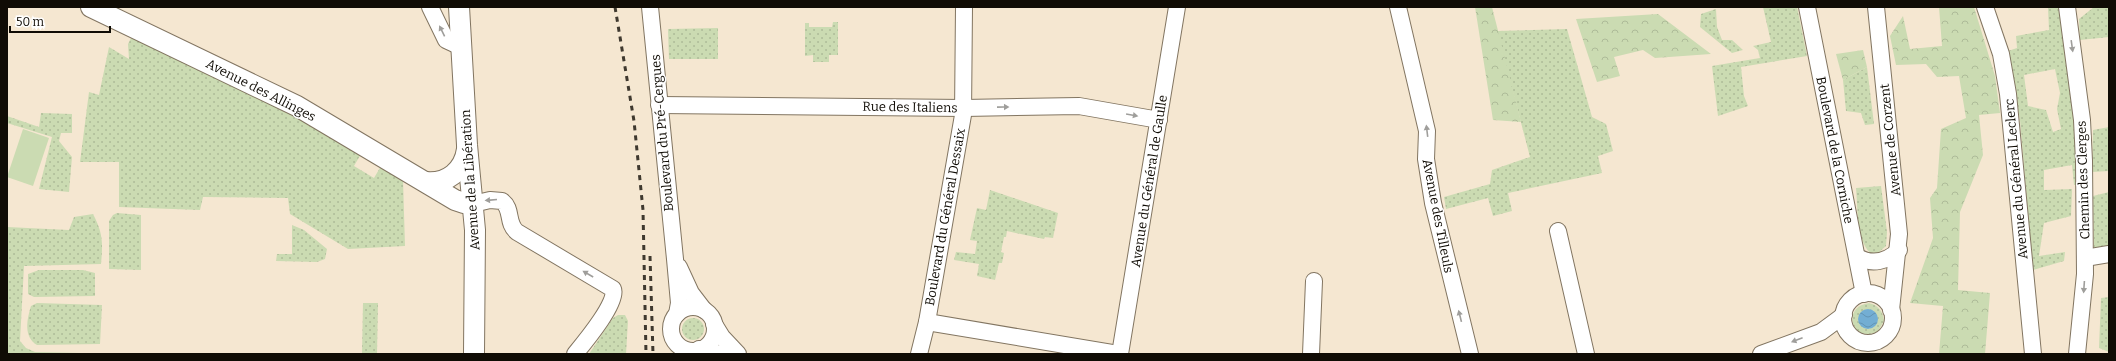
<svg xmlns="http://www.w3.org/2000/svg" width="2116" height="361" viewBox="0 0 2116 361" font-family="Bitter,serif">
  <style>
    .grass { fill: url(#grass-dots); fill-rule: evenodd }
    .forest { fill: url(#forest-crowns) }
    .pitch { fill: #cbdbb2 }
    .water { fill: url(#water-waves) }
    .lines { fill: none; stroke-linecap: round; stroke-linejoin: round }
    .minor-casing { stroke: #827561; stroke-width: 18 }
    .major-casing { stroke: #827561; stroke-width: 22 }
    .minor { stroke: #fff; stroke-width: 16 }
    .major { stroke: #fff; stroke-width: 20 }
    .rail { stroke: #3f392f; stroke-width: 3; stroke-dasharray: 5 5; stroke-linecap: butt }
    .oneway { fill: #9f9e9b }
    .labels { text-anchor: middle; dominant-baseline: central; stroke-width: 3; stroke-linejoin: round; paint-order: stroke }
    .street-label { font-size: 13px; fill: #100c05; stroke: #fff }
  </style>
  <defs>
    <pattern id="grass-dots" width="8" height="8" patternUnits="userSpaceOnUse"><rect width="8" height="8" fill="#cbdbb2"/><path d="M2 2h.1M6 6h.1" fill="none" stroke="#adbb98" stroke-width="1.8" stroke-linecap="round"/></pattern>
    <pattern id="forest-crowns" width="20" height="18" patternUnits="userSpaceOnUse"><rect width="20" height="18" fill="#cbdbb2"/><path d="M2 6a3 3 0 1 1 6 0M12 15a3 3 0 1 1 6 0" fill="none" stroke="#adbb98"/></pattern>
    <pattern id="water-waves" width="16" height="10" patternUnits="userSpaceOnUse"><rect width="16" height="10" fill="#73aed3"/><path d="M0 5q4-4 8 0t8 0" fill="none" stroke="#6294b4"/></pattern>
  </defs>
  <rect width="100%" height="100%" fill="#f5e7d1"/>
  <g class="grass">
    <path d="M1763,7H1797L1807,56L1741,67L1744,96L1748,106L1718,116L1712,66L1760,58L1758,50L1753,46L1771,42Z"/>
    <path d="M2048,7H2062L2078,136L2080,185H2074L2072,165L2044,170V190L2072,189L2071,216L2044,223L2039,256L2065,252L2064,261L2033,270L2020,120L2008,51L2017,48L2016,36L2049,30ZM2055,69L2060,93L2057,109L2061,129L2053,132L2046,110L2028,106L2024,75Z"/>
    <path d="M2094,7H2108L2109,37L2080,40L2079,19Z"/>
    <path d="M1716,9L1717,27L1722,40H1732L1743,50L1732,53L1700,27L1701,14Z"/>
    <path d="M833,22H838V55H829V62H813V55L805,56V23H809V27H832Z"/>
    <path d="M718,28V59H669L668,29Z"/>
    <path d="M1567,29L1592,117L1606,124L1613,151L1598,156L1602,173L1508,193L1512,211L1493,216L1488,198L1446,209L1444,197L1490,184L1492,170L1530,157L1497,31Z"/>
    <path d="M132,36L302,120L361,154L354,166L374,178L381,166L403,180L405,246L348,249L290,214L288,198L203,197L200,210L119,207V162H80L89,92L99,95L109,47L129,59L128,44Z"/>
    <path d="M1867,67L1874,124L1865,125L1861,113L1846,111L1843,80Z"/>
    <path d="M41,113L72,114V133H61L59,141L72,157L69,192L39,189L52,137L7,123V116L39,127Z"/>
    <path d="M2109,127V171L2092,172L2093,130Z"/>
    <path d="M1881,186L1887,232L1886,246L1878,253H1870C1856,238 1858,209 1856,188Z"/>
    <path d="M990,190L1058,213L1053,238L1045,237L1044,239L1007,231L1006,237H1004L1001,252L1004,253L1002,263H999L995,280L977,276L979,264L954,260L956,252L975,254L977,241L970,240L977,208L986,210Z"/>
    <path d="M2109,192V247L2094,249L2093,196Z"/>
    <path d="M117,213L141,215V270L109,269V221L113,215Z"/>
    <path d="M93,214C103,233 103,243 101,264L24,266L20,341L26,348L35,352L129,354H7V227L69,230L74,217Z"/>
    <path d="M292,225L304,230L327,249L325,259L317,262L276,261L277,254H292Z"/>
    <path d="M39,270H83L95,273V296L34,297L28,294V274Z"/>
    <path d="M2109,297V352L2099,348L2101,298Z"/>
    <path d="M37,303L102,305L100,344L37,345C23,337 27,319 31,306Z"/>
    <path d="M363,303H378L377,354H362Z"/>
    <path d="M1869,303C1878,305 1883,311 1884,321L1878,331C1853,345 1840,307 1869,303ZM1868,309L1874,311L1877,323L1869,329L1860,325L1858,319Z"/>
    <path d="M618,315H625L628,321L626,354H589L613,318Z"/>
    <circle cx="693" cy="329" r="11"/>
  </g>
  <g class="forest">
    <path d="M1475,7H1492L1521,122L1493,120Z"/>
    <path d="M1939,7H1974L1995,76L2000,113L1979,115L1983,155L1960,212L1958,290L1990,293L1985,354H1939L1943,306L1910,303L1933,238L1930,198L1937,188L1941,129L1966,118L1959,76L1937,77L1926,64L1896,65L1890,36L1903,16L1910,49L1942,46Z"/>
    <path d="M1658,14L1711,54L1655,58L1643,50L1614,57L1620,76L1597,82L1576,19Z"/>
    <path d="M1863,50L1867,67L1843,80L1836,54Z"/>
  </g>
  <path class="pitch" d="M23,129L49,138L33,186L7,177Z"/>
  <circle class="water" cx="1868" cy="319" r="10"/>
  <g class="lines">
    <defs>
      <g id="minor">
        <path d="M430,7L446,40L461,47"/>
        <path d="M650,7L675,259L679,303L677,314"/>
        <path d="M1398,7L1427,131L1426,159L1433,203L1470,354"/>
        <path d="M1807,7L1864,294"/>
        <path d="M1876,7L1899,234L1891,310"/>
        <path d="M1985,7L2001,54L2008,94L2033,354"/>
        <path d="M2067,7L2082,120L2084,161L2085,274L2077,354"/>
        <path d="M659,105L964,108L1079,106L1159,120"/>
        <path d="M473,204L490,200L502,201C513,209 506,223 517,232L613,289C619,301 584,343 575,354"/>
        <path d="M1558,231L1586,354"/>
        <path d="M1857,257C1872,265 1887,262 1899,250"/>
        <path d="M2085,258L2109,254"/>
        <path d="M679,267L691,293L704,310"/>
        <circle cx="1868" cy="318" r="25"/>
        <circle cx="693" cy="329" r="22"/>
        <path d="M927,322L1118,354"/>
        <path d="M714,324L722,337L738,354"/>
        <path d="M699,349L721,354"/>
        <path d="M919,354L927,322L963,115L964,7"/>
        <path d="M1120,354L1177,7"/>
        <path d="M1311,354L1314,281"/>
        <path d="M1761,354L1821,332L1844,315"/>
      </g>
      <g id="major">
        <path d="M91,7L297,106L455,200L464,203L473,204"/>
        <path d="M459,7L467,145L475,230L474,354"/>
        <path d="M426,182C447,184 464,171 467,149"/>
      </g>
    </defs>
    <use href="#minor" class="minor-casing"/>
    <use href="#major" class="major-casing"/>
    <use href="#minor" class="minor"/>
    <use href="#major" class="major"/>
    <g class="rail">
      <path d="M615,7L634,121L643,210L646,354"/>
      <path d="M650,256L653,354"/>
    </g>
  </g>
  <defs><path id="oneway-solid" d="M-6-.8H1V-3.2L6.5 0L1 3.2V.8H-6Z"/></defs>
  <g class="oneway">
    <use href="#oneway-solid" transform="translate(442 31) rotate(-116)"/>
    <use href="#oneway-solid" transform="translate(2072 46) rotate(82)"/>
    <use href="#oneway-solid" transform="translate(1003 107) rotate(-1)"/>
    <use href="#oneway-solid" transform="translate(1132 115) rotate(10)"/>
    <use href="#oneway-solid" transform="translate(1427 131) rotate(-97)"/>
    <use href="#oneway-solid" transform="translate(491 200) rotate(175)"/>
    <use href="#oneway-solid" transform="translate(588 274) rotate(-150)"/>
    <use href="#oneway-solid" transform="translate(2084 287) rotate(94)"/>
    <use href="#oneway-solid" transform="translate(1460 316) rotate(-104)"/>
    <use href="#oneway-solid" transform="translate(1797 340) rotate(159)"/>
  </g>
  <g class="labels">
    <g class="street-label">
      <text transform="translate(261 90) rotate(27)">Avenue des Allinges</text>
      <text transform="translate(910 107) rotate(1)">Rue des Italiens</text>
      <text transform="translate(662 133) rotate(-95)">Boulevard du Pré-Cergues</text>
      <text transform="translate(1890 140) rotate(-96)">Avenue de Corzent</text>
      <text transform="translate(1835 150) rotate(79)">Boulevard de la Corniche</text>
      <text transform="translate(2016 179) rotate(-95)">Avenue du Général Leclerc</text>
      <text transform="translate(470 180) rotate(-94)">Avenue de la Libération</text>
      <text transform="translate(2083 180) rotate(-92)">Chemin des Clerges</text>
      <text transform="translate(1149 181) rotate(-81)">Avenue du Général de Gaulle</text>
      <text transform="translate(1438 216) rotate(79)">Avenue des Tilleuls</text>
      <text transform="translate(945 217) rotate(-80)">Boulevard du Général Dessaix</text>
    </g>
  </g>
  <rect width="2116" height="361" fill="none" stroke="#100c05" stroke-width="16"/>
  <path d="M10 26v6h100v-6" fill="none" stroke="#100c05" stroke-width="2"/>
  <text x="16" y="26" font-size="12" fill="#100c05" stroke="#ffffff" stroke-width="3" paint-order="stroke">50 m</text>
</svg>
